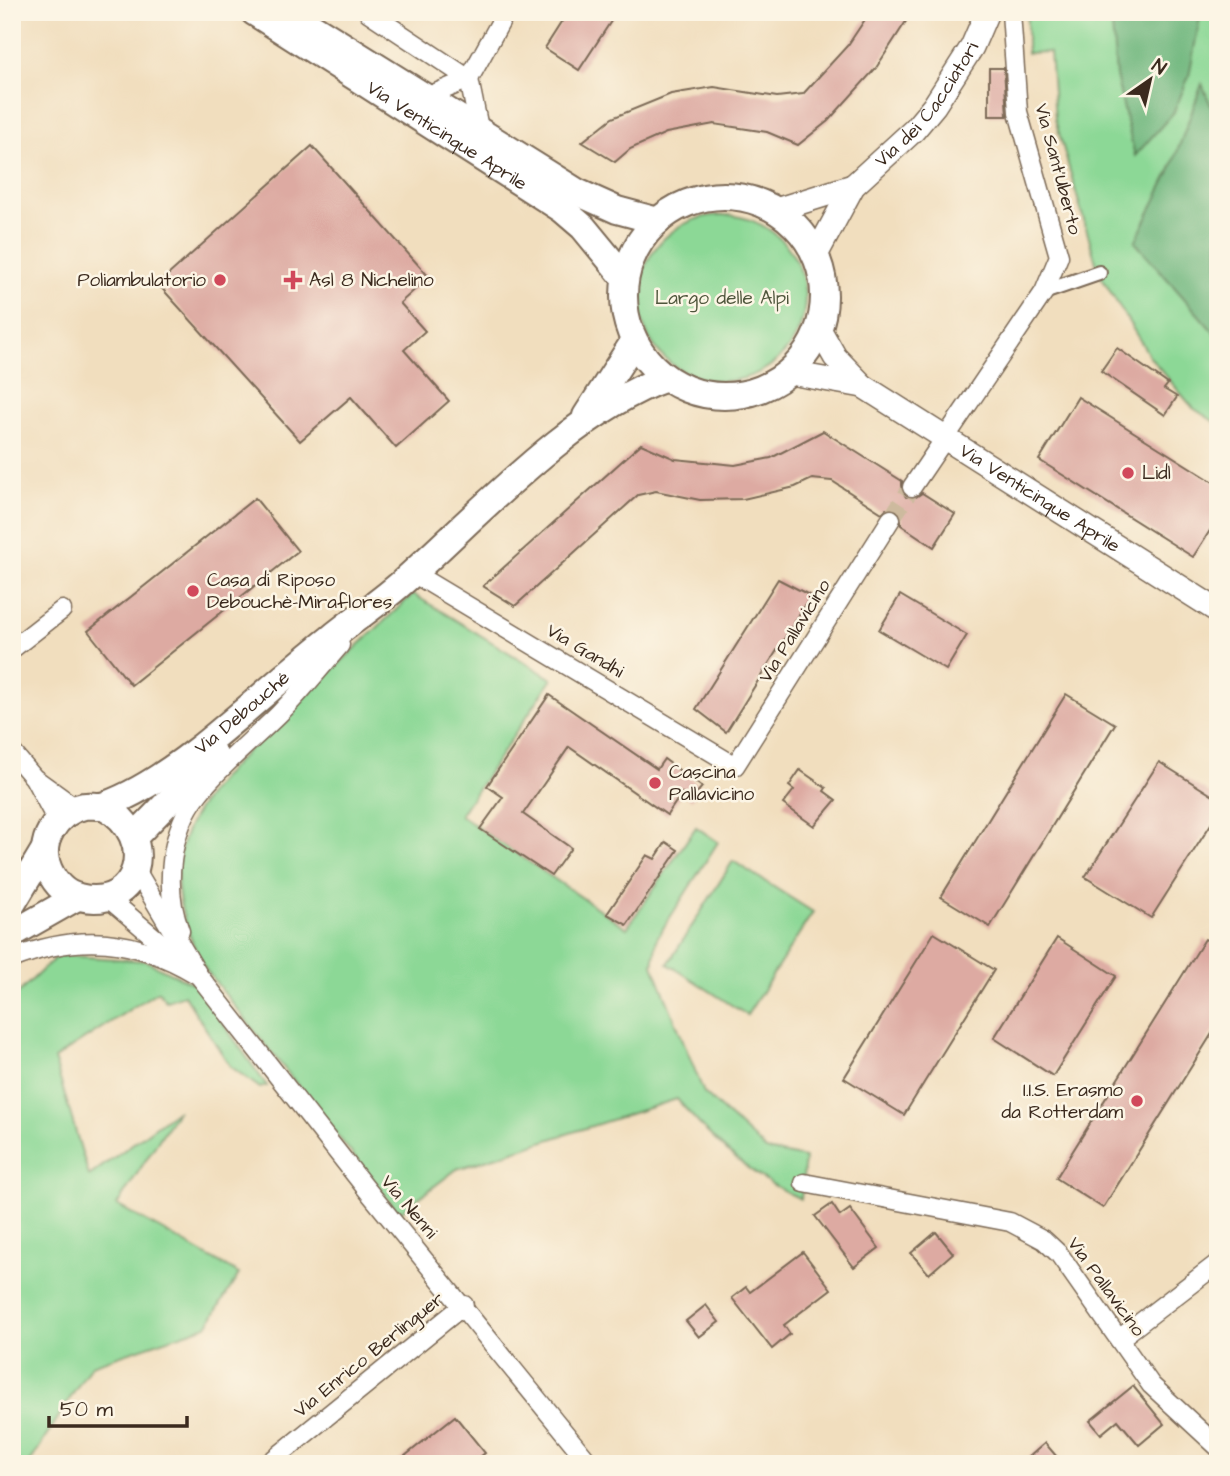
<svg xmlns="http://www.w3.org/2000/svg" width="1230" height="1476" viewBox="0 0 1230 1476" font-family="'Architects Daughter',sans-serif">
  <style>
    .green { fill: #8cd896; stroke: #64815a; stroke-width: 2 }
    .forest { fill: #71b87f; stroke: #56714e; stroke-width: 2 }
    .building { fill: #ddaaa2 }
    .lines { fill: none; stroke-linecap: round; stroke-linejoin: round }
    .minor-tunnel { stroke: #cdba9e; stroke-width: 18; stroke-dasharray: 18 9; stroke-linecap: butt }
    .pedestrian-casing { stroke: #7b6956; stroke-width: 18 }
    .minor-casing { stroke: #7b6956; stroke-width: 21 }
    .tertiary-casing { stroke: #7b6956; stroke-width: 26 }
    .secondary-casing { stroke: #7b6956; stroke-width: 30 }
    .pedestrian { stroke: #fff; stroke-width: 14 }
    .minor { stroke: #fff; stroke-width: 18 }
    .tertiary { stroke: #fff; stroke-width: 23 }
    .secondary { stroke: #fff; stroke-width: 26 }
    .poi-dot { fill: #d1495b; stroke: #fcf5e5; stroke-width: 2.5 }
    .labels { text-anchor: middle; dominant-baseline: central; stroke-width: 5; stroke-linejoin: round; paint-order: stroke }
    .street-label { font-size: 19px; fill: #3b2a1e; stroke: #fcf5e5 }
    .poi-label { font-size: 19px; fill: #3b2a1e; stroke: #fcf5e5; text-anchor: start }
    .park-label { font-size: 19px; fill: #4f563c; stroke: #fcf5e5 }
  </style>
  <rect width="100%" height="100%" fill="#fcf5e5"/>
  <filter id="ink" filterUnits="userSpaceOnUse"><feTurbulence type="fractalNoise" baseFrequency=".0143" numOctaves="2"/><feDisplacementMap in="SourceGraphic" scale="14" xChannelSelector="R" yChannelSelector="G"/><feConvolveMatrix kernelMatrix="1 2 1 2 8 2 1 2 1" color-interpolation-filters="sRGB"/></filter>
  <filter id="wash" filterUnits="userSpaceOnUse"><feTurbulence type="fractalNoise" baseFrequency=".00686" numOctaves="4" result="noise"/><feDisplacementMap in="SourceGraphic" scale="28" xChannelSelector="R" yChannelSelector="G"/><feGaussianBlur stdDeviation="1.57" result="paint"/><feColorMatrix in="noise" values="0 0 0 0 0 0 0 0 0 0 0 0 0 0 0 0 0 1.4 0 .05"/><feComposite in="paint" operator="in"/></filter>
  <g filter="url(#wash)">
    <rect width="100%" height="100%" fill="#f1debe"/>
    <g class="green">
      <path d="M1027,12H1218V424L1193,408L1150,357L1099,273L1055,119L1050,52L1027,53Z"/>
      <circle cx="722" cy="298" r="83"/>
      <path d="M413,594L552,679L460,815L627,928L696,827L718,842L657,938L653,965L704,1093L766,1150L805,1158L801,1199C750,1177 713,1141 677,1099L457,1169L399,1213L206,970C138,846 202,794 289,711C330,672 372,633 413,594Z"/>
      <path d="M733,861L813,912L747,1015L668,964Z"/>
      <path d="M58,955L146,961L196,985L267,1086L260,1088L230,1066L184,995L166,1001L158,991L54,1059L89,1176L178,1110L117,1205L239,1274L207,1326L91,1365L29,1464H12V999Z"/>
    </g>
    <g class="forest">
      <path d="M1111,12H1201L1189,76L1174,112L1135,156L1116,76Z"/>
      <path d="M1202,84L1218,122V337L1135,242L1170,171Z"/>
    </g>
    <g id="blocks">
      <g class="building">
        <path d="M568,12H617L579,70L545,48Z"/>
        <path d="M870,12H912L876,68L828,121L798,145L767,132L714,124L666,133L630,149L615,162L582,142L612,118L671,94L714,87L777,97L803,94L848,45Z"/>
        <path d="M989,68H1004L1007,116H989Z"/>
        <path d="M312,146L429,277L400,303L425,331L404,350L449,401L396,448L351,397L300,441L158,284Z"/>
        <path d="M1117,348L1168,384L1164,389L1177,397L1165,415L1101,371Z"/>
        <path d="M1078,397L1218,485V518L1193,557L1039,460Z"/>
        <path d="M823,431L902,481V491L906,497H916L922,493L955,514L934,547L901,525V514L896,509H886L882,513L832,481L812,479L795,487L743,499L700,500L656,491L638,495L515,606L483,586L641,444L675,459L735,465L771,458Z"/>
        <path d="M255,498L298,551L131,685L88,631Z"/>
        <path d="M778,579L811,596L726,732L696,709Z"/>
        <path d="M900,595L967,635L946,670L879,630Z"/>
        <path d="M1066,694L1115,724L990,927L941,897Z"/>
        <path d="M549,695L657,769L664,759L702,787L691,800L682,793L667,815L569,747L523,814L571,848L551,876L480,829L503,797L487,786Z"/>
        <path d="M1159,762L1218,799V813L1151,918L1085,877Z"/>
        <path d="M800,770L826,788L824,791L836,800L814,826L783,804L794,790L789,786Z"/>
        <path d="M666,842L678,850L627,925L607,914L647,855L655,859Z"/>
        <path d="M934,933L994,970L904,1115L844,1078Z"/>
        <path d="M1057,938L1116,976L1053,1076L994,1038Z"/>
        <path d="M1205,939L1218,947V1024L1103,1208L1056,1178Z"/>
        <path d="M832,1204L840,1216L850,1209L879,1248L854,1267L815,1216Z"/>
        <path d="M936,1232L953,1253L929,1274L911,1253Z"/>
        <path d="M803,1252L831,1289L784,1325L790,1334L772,1349L732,1298L746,1287L750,1292Z"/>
        <path d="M706,1305L719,1322L699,1337L686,1321Z"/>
        <path d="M1133,1386L1164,1424L1139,1445L1118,1420L1101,1434L1090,1421Z"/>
        <path d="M455,1416L485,1453L471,1464H395Z"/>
        <path d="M1045,1443L1063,1464H1021Z"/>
      </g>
    </g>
  </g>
  <g filter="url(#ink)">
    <use href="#blocks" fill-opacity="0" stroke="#7b6956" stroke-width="2"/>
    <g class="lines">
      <path class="minor-tunnel" d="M891,519L912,487"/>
      <defs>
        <path id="pedestrian" d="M1044,292L1099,273"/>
        <g id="minor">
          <path d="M368,12L469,79"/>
          <path d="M469,79L506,12"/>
          <path d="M469,79L480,133"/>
          <path d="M424,98L469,79"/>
          <path d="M912,487L1044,292L1059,256L1018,112L1011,12"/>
          <path d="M413,573L735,766L891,519"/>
          <path d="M12,649L62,610"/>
          <path d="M12,752L34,778L57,821"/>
          <path d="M37,780L77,809"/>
          <path d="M136,870L199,976L368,1191L590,1464"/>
          <path d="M108,898L175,955"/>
          <path d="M180,931C163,888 170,829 199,793C222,764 253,740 279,714C301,692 320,668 340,645"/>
          <path d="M12,959C79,932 135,938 196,974"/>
          <path d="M804,1183L1010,1222L1044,1240L1059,1254L1151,1385L1218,1447"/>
          <path d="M1119,1339L1218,1263"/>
          <path d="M268,1464L464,1305"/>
        </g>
        <g id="tertiary">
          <path d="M776,210L853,186"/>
          <path id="s1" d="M816,255L853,186L914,130L934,106L972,47L987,12"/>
          <path id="s2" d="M819,329L835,357L863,386L1218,611"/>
          <path d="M790,373L863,386"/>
        </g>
        <g id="secondary">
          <path id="s3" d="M254,12L562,209L583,227L625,278"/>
          <path d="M289,12L577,192L617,210L658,221"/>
          <circle cx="724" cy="296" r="100"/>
          <path d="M586,416L633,343"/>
          <path id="s4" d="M104,806C161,838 138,912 79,897C65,894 55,883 49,870C36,843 56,812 84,806C91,805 99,807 105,805C136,794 170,771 196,751C242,715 284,675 330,639C354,619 381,602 405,580C478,515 574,410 666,378"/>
          <path d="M135,836L214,755"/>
          <path d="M12,904L45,849"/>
          <path d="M12,934L77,897"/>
        </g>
      </defs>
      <use href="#pedestrian" class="pedestrian-casing"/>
      <use href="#minor" class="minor-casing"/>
      <use href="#tertiary" class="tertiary-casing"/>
      <use href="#secondary" class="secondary-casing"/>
      <use href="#pedestrian" class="pedestrian"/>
      <use href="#minor" class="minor"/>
      <use href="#tertiary" class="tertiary"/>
      <use href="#secondary" class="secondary"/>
    </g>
  </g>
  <g class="poi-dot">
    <circle cx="220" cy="280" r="7"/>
    <path d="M289.5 269.5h7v7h7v7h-7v7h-7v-7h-7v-7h7z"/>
    <circle cx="1128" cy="473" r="7"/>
    <circle cx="193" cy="591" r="7"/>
    <circle cx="655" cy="783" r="7"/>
    <circle cx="1137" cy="1101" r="7"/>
  </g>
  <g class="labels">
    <g class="street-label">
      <text stroke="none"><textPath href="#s1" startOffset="189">Via dei Cacciatori</textPath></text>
      <text stroke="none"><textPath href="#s3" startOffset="229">Via Venticinque Aprile</textPath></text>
      <text transform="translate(1058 169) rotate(75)">Via Sant'Uberto</text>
      <text stroke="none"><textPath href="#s2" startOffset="282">Via Venticinque Aprile</textPath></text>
      <text transform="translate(795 631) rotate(-58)">Via Pallavicino</text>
      <text transform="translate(585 651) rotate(31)">Via Gandhi</text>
      <text stroke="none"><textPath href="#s4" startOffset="458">Via Debouché</textPath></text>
      <text transform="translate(409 1207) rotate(50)">Via Nenni</text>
      <text transform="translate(1106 1287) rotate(54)">Via Pallavicino</text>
      <text transform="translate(369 1355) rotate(-39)">Via Enrico Berlinguer</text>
    </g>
    <g class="poi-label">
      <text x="206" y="280" text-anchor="end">Poliambulatorio</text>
      <text x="309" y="280">Asl 8 Nichelino</text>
      <text x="1142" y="473">Lidl</text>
      <text x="207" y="580">Casa di Riposo<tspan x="207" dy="22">Debouchè-Miraflores</tspan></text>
      <text x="669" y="772">Cascina<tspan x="669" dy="22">Pallavicino</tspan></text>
      <text x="1123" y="1090" text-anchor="end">I.I.S. Erasmo<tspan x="1123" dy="22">da Rotterdam</tspan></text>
    </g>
    <g class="park-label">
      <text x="722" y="298">Largo delle Alpi</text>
    </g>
  </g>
  <rect width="1230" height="1476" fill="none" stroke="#fcf5e5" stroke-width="42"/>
  <g transform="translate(1150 80) rotate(34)" stroke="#fcf5e5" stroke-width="5" paint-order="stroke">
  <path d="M0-5L12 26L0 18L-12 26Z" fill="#3b2a1e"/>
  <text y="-10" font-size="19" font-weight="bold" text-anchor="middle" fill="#3b2a1e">N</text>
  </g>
  <path d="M49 1416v10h138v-10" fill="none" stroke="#3b2a1e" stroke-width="3.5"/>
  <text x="60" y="1416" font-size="21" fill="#3b2a1e" stroke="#fcf5e5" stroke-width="5" paint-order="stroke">50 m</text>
</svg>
